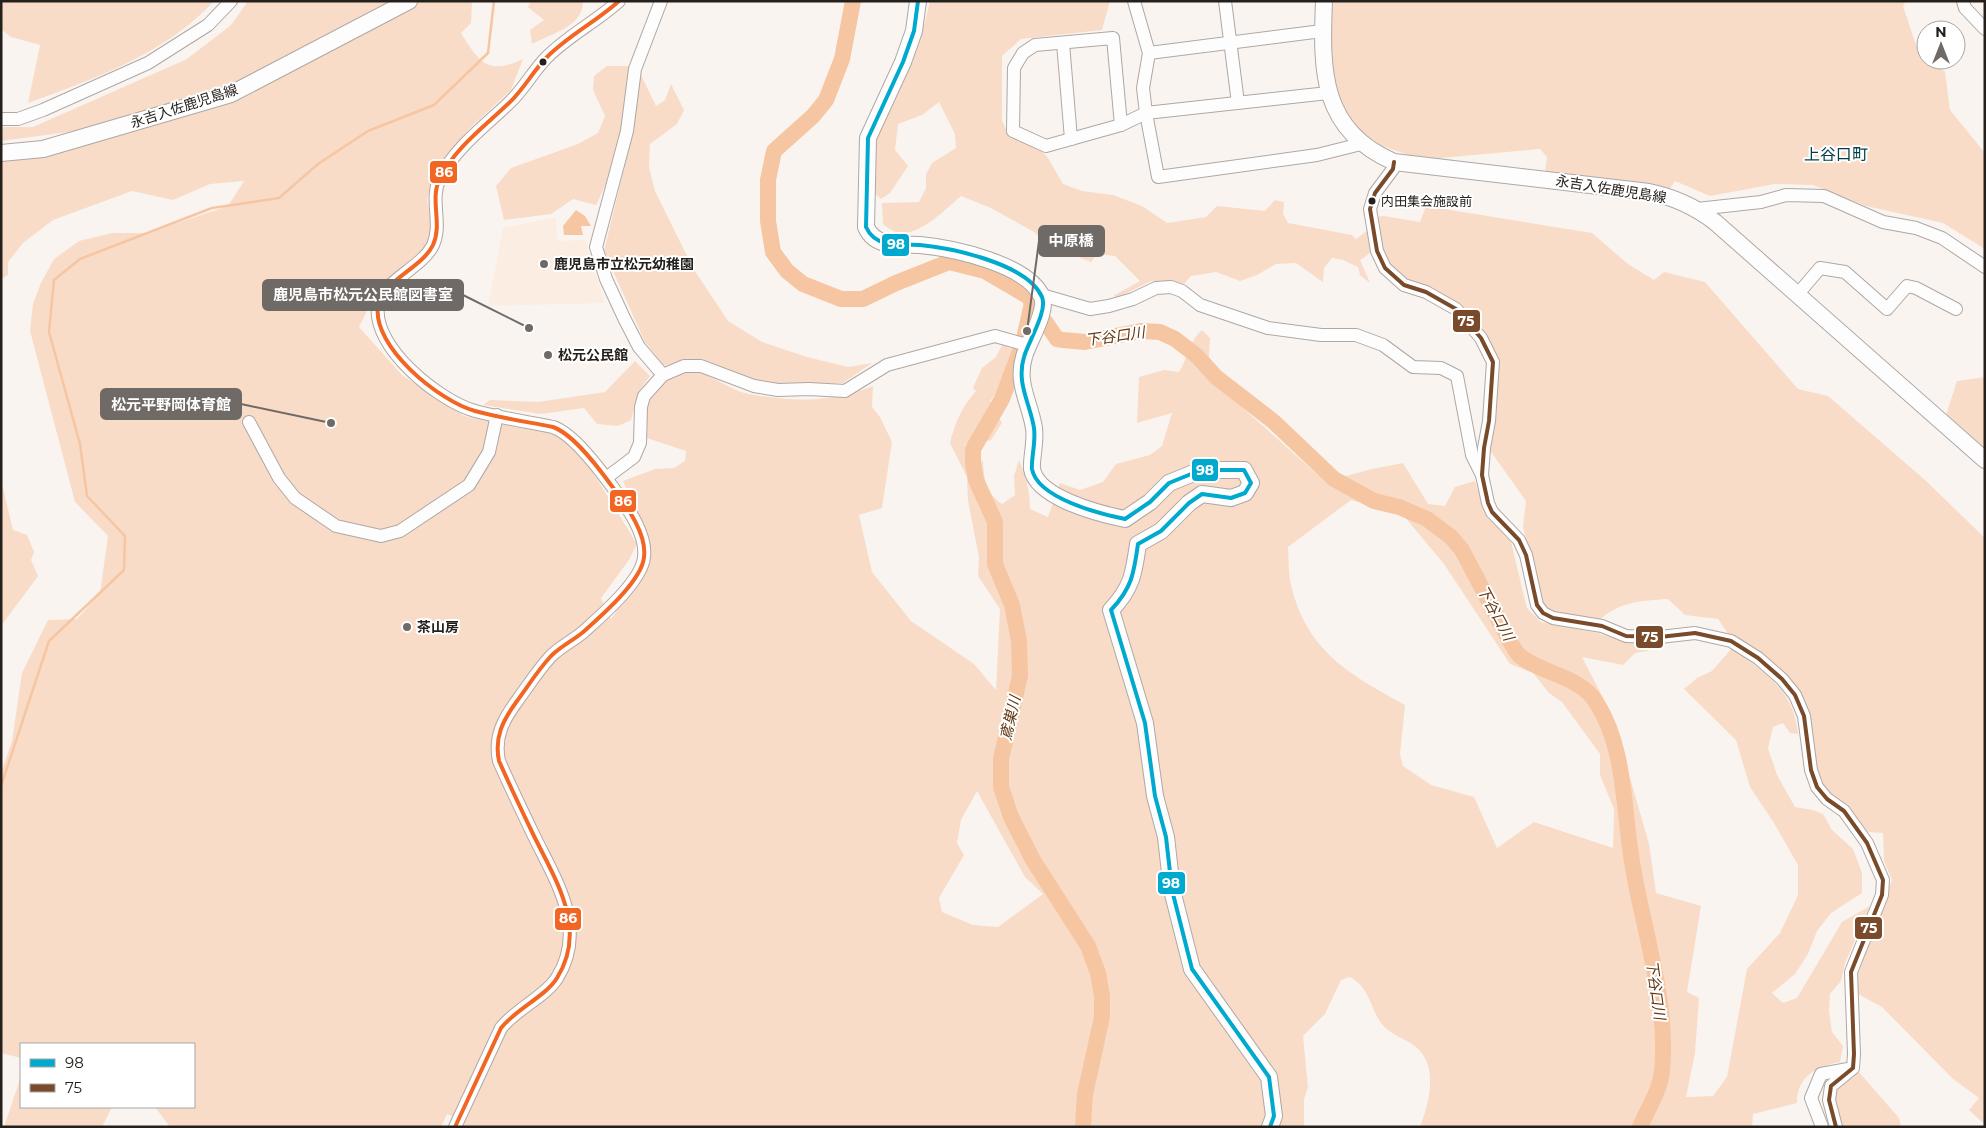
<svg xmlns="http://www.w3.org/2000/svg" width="1986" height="1128" viewBox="0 0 1986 1128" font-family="Montserrat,'Noto Sans JP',sans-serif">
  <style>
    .built { fill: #fbede2 }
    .green { fill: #f8dcc8; fill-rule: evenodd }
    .water { fill: #f6c6a2 }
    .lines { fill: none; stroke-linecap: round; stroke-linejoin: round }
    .stream { stroke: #f6c6a2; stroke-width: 2.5 }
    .river { stroke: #f6c6a2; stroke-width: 16 }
    .minor-casing { stroke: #aea8a5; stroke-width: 14 }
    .major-casing { stroke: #aea8a5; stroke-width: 18 }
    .minor { stroke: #fefdfd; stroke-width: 12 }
    .major { stroke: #fefdfd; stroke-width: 16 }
    .bus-1-casing { stroke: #fff; stroke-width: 8 }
    .bus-2-casing { stroke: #fff; stroke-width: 8 }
    .bus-3-casing { stroke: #fff; stroke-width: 8 }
    .bus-1 { stroke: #00a9ce; stroke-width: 4 }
    .bus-2 { stroke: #7a4b2a; stroke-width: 4 }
    .bus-3 { stroke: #f26522; stroke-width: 4 }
    .bus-dot { fill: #25201c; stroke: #fff; stroke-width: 2 }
    .poi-dot { fill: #706a66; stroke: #fff; stroke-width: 2 }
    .labels { text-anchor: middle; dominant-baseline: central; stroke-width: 4; stroke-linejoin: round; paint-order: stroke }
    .bus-label { font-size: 13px; fill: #25201c; stroke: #fff; text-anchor: start }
    .street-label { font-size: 14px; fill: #25201c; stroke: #fff }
    .poi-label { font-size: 14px; font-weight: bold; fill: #25201c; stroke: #fff; text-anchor: start }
    .water-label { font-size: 15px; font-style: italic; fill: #613611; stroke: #fff }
    .quarter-label { font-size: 16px; fill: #004149; stroke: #fff }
    .leader { fill: none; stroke: #706a66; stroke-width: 2 }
    .callout-dot { fill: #706a66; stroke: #fff; stroke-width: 2 }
    .callout { fill: #706a66; stroke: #706a66; stroke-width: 2 }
    .callout-label { font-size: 15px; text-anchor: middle; font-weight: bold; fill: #fff }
    .line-badge { stroke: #fff; stroke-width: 2 }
    .badge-label { font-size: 14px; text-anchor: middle; font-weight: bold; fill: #fff }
  </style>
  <rect width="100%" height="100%" fill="#faf4f0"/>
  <path class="built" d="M556,217L557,241L585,240L605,303L488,306L503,228Z"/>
  <g class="green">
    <path d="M1,1H214C166,54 93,79 28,103L40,45L11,37L1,29Z"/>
    <path d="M248,1H391L224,90L76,131L1,141V127H33L187,59L231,25Z"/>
    <path d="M416,1H472L471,23L461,33C479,62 488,76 523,59L511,90L469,129L437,172L430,185L427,200L431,224L430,239L423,253L377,291L359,327L402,375L464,416L518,428L560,434L591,469L637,544L629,560L601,598L611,619L633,588L645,531L623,481L655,469L674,468L685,461L686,451L647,438C648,429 645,414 646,407C650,388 680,368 700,373C717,378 732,391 749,394C795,402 829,403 873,386L872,407L880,417L892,442L882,508L859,515L872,572L911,621L974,664L996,690L1000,609L978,576L979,557L968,501L967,477L950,443C955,422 962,407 976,391L973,388L982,368L996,357L1002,345L1013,349L998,391L990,401L1002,423L991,440L964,445L983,462C984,480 986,493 1002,504L1015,495L1014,476L1019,460C1026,477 1030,490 1030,509L1048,517L1060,483L1080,490L1103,482L1116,464L1150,455L1162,446L1172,413L1137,423L1139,377L1164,370L1179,372C1188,358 1189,341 1202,330L1210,338L1209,357L1236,402L1319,476H1346L1372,469L1403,463L1428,504L1445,506L1455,487L1475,481L1484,511L1511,542L1527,608L1541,622L1598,633L1624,642L1649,645L1648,651L1635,653L1623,665L1582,657L1612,715L1649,844L1656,893L1701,906L1687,992L1699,998L1695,1053L1686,1097L1713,1096L1727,1077L1747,969L1780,933L1798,895V865L1774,823L1750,787L1736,740L1684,689L1697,678L1712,671L1732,648C1765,673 1794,690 1798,734L1790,733L1783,723L1773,727L1768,748L1777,775L1795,807L1813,810L1823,814L1832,830L1853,849L1862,873V893L1831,913L1817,931L1808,954L1795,974L1772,993L1783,1003L1797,998L1842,922L1870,906L1845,963L1841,981L1830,994L1829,1011L1832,1032L1843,1046L1840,1062C1816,1067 1797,1076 1797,1103L1753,1114L1752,1127H1420C1429,1103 1439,1066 1416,1047C1405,1038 1387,1034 1379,1020C1369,1003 1369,988 1350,977L1341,980L1325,1014L1303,1036L1308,1087L1304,1099V1127H463L465,1122L447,1114L441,1127H170L155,1107H194V1044H21V1058L1,1053V773L12,741L22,673L48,620L77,619L100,593L108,536L75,502L30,331L33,304L41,283L54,259L79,241L112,233H148L228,206L244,181L210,184L173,200L132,191L53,220L23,243L8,262V275L1,279V157L239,97ZM1351,500L1403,515L1444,564L1510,664L1533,673L1549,693L1562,702L1600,754V775L1614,809L1613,848L1534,822L1497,848L1474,797L1431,785L1403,766L1400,754L1405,705C1351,675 1309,653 1292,589C1288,576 1289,561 1288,547ZM977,791L1025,877L1043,894L998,927L973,925L942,912L939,898L964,855L957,843L961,820Z"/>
    <path d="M531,1H583C584,26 551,34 532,44L530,30L544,20L528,7Z"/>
    <path d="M930,1H1110L1102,30L1021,39L1002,56V121L1007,131L1032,140L1048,158L1063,184L1082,191L1113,195L1142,206L1167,223L1206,217L1217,206L1265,211L1275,200L1284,202L1283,214L1288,223L1352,235L1356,239L1368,230L1374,247L1369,254L1360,260L1370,283L1360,275L1358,267L1343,260L1332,258L1324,268L1323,282L1296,263L1276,264L1257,275L1240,281L1216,272L1191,276L1184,284L1151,281L1119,297L1113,296L1140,281L1115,256L1097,254L1091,262L1048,245L1034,232L991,208L961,196C947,208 917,239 897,232C892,231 887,227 883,224L882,203L919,202L926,188V174L932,163L956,148L955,134L939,102L922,115L898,124L895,150L908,166L890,193L881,199L874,193L873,148L879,125L909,63L925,22Z"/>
    <path d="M1328,1H1906L1903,6L1917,48L1926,56V60H1931L1945,72L1950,110L1985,153V249L1943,223L1866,206L1813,185L1775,184L1710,196L1675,181L1669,190L1545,173L1547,157L1540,149L1441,158L1435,164L1382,146L1357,128L1338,100L1330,74Z"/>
    <path d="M607,66H631C624,113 619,162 596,205L573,199L551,214L504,220L496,186L511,168L578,144L598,133L605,116L593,90L594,76Z"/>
    <path d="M640,73L656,106L665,100L671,84L684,110L677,124L650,144L649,167L655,191L693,268L728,321L762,342L807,357L848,367L872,363L843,383L780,385L753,379L703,359L683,360L664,366L645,342L604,251L631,140Z"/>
    <path d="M1426,206L1592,233L1628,264L1654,280L1664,272L1705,282L1798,389L1828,396L1925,480L1985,538V1125L1969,1110L1979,1098L1953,1079L1882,1007L1858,994V971L1892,880L1884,861L1883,833L1868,832L1846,807L1830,796L1817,777L1810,715L1729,635L1718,619L1685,615L1668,599C1641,601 1620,601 1598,621L1555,612L1544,606L1523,527L1526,501L1489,449L1492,349L1471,317L1455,303L1406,281L1387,265L1381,250L1375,217L1384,216L1420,222Z"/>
    <path d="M635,361L650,376L639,391L631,420L618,426L597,424L584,408L541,414L483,405L490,400L538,402L605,392Z"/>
    <path d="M1985,377V453L1945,418L1957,381Z"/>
    <path d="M1,480L13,530L27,535L34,552L31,560L38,576L1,626Z"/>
    <path d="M1858,1071L1899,1118L1901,1127H1841L1833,1099L1839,1088Z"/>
    <path d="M21,1076V1107H112L102,1127H4Z"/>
  </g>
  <path class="water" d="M576,210L585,216L591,226H581L583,235H564L563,226Z"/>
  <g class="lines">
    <path class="stream" d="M1,786L49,641L124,570L125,536L87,496L80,444L49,332L54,280L80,259L212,208L279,198L318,164L368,131L434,105L488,53L494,1"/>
    <g class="river">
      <path d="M853,1L842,59L826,100L813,116L774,151L768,180V221L773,252L787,271L803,284L841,299H863L896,283L949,262L985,271L1029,297L1032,303L1023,343L1002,399L973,449V464L976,480L995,522V564L1012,605L1019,641L1020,676L1001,759V787L1011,817L1033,860L1088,946L1098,973L1102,996V1017L1085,1094L1083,1127"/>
      <path d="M1044,320L1057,339L1063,340L1085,342L1141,331L1160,332L1175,339L1197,356L1216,377L1274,422L1334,479L1374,501L1399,507L1427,519L1451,537L1462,550C1476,577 1490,603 1504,630C1509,638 1513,650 1520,656C1542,674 1580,676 1596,702C1625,747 1623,804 1631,855C1641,926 1669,998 1662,1071C1660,1091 1648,1108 1640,1127"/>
    </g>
    <defs>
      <g id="minor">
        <path d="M661,1L635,69L627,131L596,247L606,279L624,318L639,347L663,375"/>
        <path d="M1134,1L1149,53L1143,88L1146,113L1158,177L1317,155L1361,144"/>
        <path d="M1225,1L1238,103"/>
        <path d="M1963,1L1965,8L1985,29"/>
        <path d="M1113,38L1121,125L1046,146L1013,131L1014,68L1023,53L1035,45Z"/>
        <path d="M1063,43L1071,139"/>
        <path d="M1149,53L1322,31"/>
        <path d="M1,119H18L43,110L148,63L208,25L231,1"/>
        <path d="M1121,125L1146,113L1328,93"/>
        <path d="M1394,162L1393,169L1375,193L1370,209L1377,251L1385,268L1404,285L1426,292L1456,309L1481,338L1493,362L1489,421L1484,448L1482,475L1488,503L1492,512L1519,540L1526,555L1537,605L1543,613L1553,618L1602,626L1626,636L1660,637L1695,633L1731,641L1758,658L1782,679L1795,695L1804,716L1811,770L1817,787L1827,799L1844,811L1867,843L1883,880L1882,895L1851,972L1854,1054L1853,1068L1831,1086L1829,1100L1836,1127"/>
        <path d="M1697,209L1761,202L1786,195L1824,196L1883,222L1916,228L1942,238L1985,267"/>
        <path d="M1042,295L1090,309L1109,306L1133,299L1156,288L1171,287L1182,291L1200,305L1268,328L1321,335H1356L1383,345L1413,367L1441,368L1457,376L1472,455L1482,475"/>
        <path d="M1797,295L1820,268L1845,272L1887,309L1907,286L1916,288L1956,309"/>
        <path d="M249,422L279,478L295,498L336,526L381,536L400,531L469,485L489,452L497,415"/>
        <path d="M606,478L634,457L640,443L641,407L644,396L663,375L684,366H701L754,386L778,390L809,389L845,391L887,365L995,336L1027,345"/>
        <path d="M455,1127L501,1028C516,1009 546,996 557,978C588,929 556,881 534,836C522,811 510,786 499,761C494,737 503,720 517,701C528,686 538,670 551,656C560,647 572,641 582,633C600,617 642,581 644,557C647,534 627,507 614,489C601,471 574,434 553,427C528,422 501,418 475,411C439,401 372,347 378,306C382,281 422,268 433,245C443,223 429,200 440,178C455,148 485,126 509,103C524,89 533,71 547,57C569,35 597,21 619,1"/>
        <path d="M1822,1127L1811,1098L1821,1074L1848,1069"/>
      </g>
      <g id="major">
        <path d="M918,1L914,31L903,62L868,138L866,227C870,236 876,241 886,243C896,246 909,244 920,245C952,248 1028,264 1042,297C1048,311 1028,342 1024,357C1016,383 1030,403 1034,428C1036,442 1031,459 1032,469C1037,498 1100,514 1125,519L1150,502L1169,483L1201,470H1244L1251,483L1245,493L1231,498L1202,494L1189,503L1161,531L1138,544C1134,573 1132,588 1111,610L1145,723L1155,796L1166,837L1172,890L1192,969L1269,1077L1274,1116L1270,1127"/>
        <path d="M1324,1C1321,72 1321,130 1394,162L1649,192C1674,197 1694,206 1715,222L1985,460"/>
        <path d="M1,153L43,149L231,94L409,1"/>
      </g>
    </defs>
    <use href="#minor" class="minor-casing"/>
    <use href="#major" class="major-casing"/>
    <use href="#minor" class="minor"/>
    <use href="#major" class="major"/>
    <defs>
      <path id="bus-1" d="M918,1L914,31L903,62L868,138L866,227C870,236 876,241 886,243C896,246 909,244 920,245C952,248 1028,264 1042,297C1048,311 1028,342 1024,357C1016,383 1030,403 1034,428C1036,442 1031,459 1032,469C1037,498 1100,514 1125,519L1150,502L1169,483L1201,470H1244L1251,483L1245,493L1231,498L1202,494L1189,503L1161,531L1138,544C1134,573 1132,588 1111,610L1145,723L1155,796L1166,837L1172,890L1192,969L1269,1077L1274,1116L1270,1127"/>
      <path id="bus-2" d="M1394,162L1393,169L1375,193L1370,209L1377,251L1385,268L1404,285L1426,292L1456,309L1481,338L1493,362L1489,421L1484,448L1482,475L1488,503L1492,512L1519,540L1526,555L1537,605L1543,613L1553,618L1602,626L1626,636L1660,637L1695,633L1731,641L1758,658L1782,679L1795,695L1804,716L1811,770L1817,787L1827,799L1844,811L1867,843L1883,880L1882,895L1851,972L1854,1054L1853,1068L1831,1086L1829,1100L1836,1127"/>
      <path id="bus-3" d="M455,1127L501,1028C516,1009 546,996 557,978C588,929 556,881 534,836C522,811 510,786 499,761C494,737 503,720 517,701C528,686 538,670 551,656C560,647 572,641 582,633C600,617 642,581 644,557C647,534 627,507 614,489C601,471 574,434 553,427C528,422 501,418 475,411C439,401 372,347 378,306C382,281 422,268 433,245C443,223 429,200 440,178C455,148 485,126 509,103C524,89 533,71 547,57C569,35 597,21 619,1"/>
    </defs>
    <use href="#bus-1" class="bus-1-casing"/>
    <use href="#bus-2" class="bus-2-casing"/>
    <use href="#bus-3" class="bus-3-casing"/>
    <use href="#bus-1" class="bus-1"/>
    <use href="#bus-2" class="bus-2"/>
    <use href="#bus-3" class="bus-3"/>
  </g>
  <g class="bus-dot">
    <circle cx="543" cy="62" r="4.5"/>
    <circle cx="1372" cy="201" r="4.5"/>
  </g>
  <g class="poi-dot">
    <circle cx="544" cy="264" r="5"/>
    <circle cx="548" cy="355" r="5"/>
    <circle cx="407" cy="627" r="5"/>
  </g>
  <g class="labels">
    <g class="bus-label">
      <text x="1381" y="201">内田集会施設前</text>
    </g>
    <g class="street-label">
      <text transform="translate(184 106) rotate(-18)">永吉入佐鹿児島線</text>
      <text transform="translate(1611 189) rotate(9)">永吉入佐鹿児島線</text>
    </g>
    <g class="poi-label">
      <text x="554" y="264">鹿児島市立松元幼稚園</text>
      <text x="558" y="355">松元公民館</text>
      <text x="417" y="627">茶山房</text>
    </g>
    <g class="water-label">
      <text transform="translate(1115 336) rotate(-8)">下谷口川</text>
      <text transform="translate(1496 613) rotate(62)">下谷口川</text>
      <text transform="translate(1010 718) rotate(-77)">鳶巣川</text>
      <text transform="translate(1656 990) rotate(82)">下谷口川</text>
    </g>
    <g class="quarter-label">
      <text x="1836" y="154">上谷口町</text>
    </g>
  </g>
  <path class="leader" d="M1027 331L1039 241M529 328L463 295M331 423L241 404"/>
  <g class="callout-dot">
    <circle cx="1027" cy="331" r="5"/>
    <circle cx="529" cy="328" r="5"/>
    <circle cx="331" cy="423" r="5"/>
  </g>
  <g class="callout">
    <rect x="1039" y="226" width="65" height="30" rx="5"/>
    <rect x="263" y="280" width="200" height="30" rx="5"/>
    <rect x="101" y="389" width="140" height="30" rx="5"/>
  </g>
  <g class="callout-label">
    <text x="1071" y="246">中原橋</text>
    <text x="363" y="300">鹿児島市松元公民館図書室</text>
    <text x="171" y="410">松元平野岡体育館</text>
  </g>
  <g class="line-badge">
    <rect x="429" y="160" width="29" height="24" rx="5" fill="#f26522"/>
    <rect x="881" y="233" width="29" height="24" rx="5" fill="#00a9ce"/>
    <rect x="1452" y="309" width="29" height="24" rx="5" fill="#7a4b2a"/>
    <rect x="1191" y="458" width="28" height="24" rx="5" fill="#00a9ce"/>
    <rect x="609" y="489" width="28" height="24" rx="5" fill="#f26522"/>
    <rect x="1635" y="625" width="29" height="24" rx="5" fill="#7a4b2a"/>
    <rect x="1157" y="871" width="29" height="24" rx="5" fill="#00a9ce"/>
    <rect x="554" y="907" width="28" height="24" rx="5" fill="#f26522"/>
    <rect x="1854" y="916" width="29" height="24" rx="5" fill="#7a4b2a"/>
  </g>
  <g class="badge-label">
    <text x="444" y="177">86</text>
    <text x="896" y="249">98</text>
    <text x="1466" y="326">75</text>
    <text x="1205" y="475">98</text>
    <text x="623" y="506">86</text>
    <text x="1650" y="642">75</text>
    <text x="1171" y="888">98</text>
    <text x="568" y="923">86</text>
    <text x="1869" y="933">75</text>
  </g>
  <rect width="1986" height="1128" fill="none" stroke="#25201c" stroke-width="5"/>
  <rect x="20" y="1043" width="175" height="65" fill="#ffffff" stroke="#a8a6a4"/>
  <rect x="30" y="1059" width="25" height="8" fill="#00a9ce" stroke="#a8a6a4"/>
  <text x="65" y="1068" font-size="15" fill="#25201c">98</text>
  <rect x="30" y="1084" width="25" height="8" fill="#7a4b2a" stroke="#a8a6a4"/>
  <text x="65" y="1093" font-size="15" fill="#25201c">75</text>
  <g transform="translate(1941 45)"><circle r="24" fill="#ffffff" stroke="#a8a6a4"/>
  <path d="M0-4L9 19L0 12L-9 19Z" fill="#706a66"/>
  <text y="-8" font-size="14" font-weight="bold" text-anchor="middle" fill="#25201c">N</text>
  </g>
</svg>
